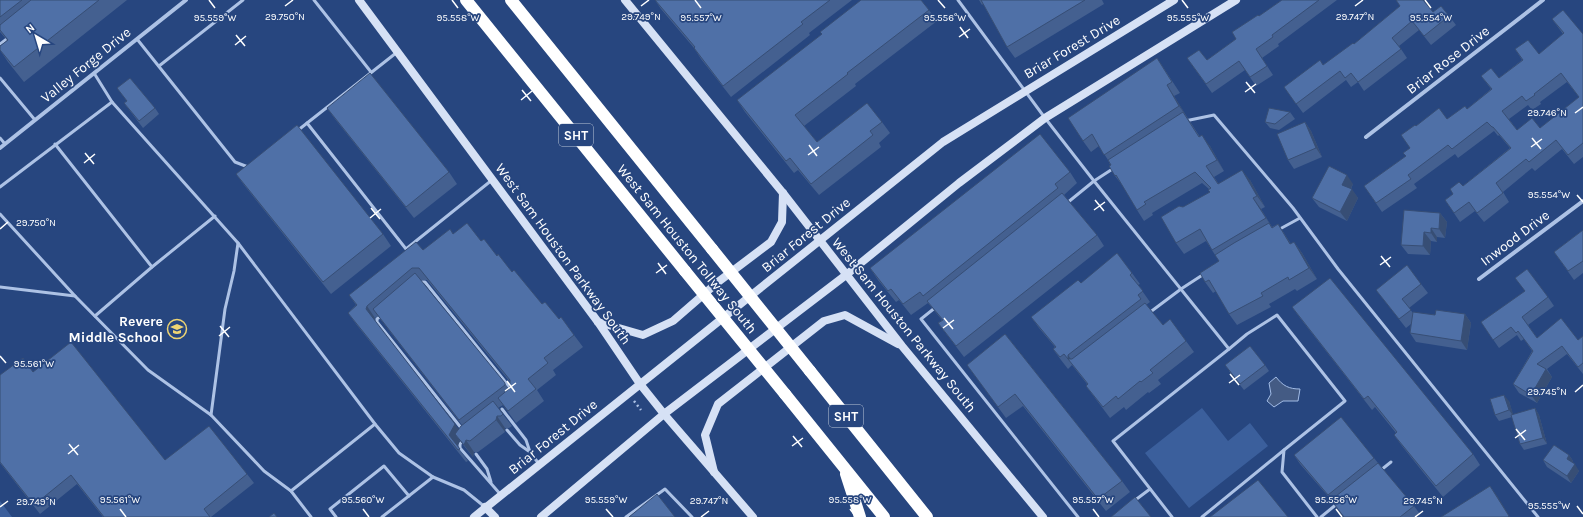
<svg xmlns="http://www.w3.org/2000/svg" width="1583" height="517" viewBox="0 0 1583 517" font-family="Karla,sans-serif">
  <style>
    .grass { fill: #3b5f9c }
    .water { fill: #445b84; stroke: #a2bce6 }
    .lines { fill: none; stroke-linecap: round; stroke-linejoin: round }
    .path { stroke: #adc2e5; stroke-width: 2.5; stroke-dasharray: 2 3; stroke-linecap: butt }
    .lane { stroke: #adc2e5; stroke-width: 3 }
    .street { stroke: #adc2e5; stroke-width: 4 }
    .secondary { stroke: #d6e1f5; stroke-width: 8 }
    .highway { stroke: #fff; stroke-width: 12 }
    .highway-bridge { stroke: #fff; stroke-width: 12 }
    .wall { fill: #446090; fill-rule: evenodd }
    .shaded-wall { fill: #374e75 }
    .building { fill: #4f70a7; stroke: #374e75; fill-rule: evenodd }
    .ticks { fill: none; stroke: #fff; stroke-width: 1.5 }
    .labels { text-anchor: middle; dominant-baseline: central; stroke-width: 3.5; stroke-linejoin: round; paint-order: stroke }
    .shield { fill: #27467f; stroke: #bec8d9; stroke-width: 1 }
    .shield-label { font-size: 13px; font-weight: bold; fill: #fff }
    .street-label { font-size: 14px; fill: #fff; stroke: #27467f }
    .poi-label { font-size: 14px; font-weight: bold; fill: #fff; stroke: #27467f; text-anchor: end }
    .ticks-label { font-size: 10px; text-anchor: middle; fill: #fff; stroke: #27467f; stroke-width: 3.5; stroke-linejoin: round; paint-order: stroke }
  </style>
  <rect width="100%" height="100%" fill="#27467f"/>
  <g class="grass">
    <path d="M1202,408L1228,441L1250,423L1268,446L1189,508L1145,453Z"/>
    <path d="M0,501L12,517H0Z"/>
  </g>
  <path class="water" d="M1276,377C1283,386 1289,389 1300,389L1298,401H1283L1274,407L1267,401L1271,394L1269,383Z"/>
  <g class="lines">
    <g class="path">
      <path d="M839,241L852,258"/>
      <path d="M634,401L641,410"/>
    </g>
    <g class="lane">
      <path d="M314,0L371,72"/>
      <path d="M958,0L1045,118L1094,181L1229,349L1113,441L1172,517"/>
      <path d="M137,39L235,162L248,167"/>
      <path d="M0,44L8,38"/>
      <path d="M159,66L243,0"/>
      <path d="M94,73L112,102L238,243L375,424L399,453L433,477L464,490L485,507"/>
      <path d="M0,78L35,120"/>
      <path d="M1185,121L1214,115L1293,208L1338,269L1538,517"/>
      <path d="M307,123L406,249L492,180"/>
      <path d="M297,131L396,53"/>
      <path d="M0,138L5,144"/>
      <path d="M55,144L152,267L95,316"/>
      <path d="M0,187L112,102"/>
      <path d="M1067,203L1094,181L1114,168"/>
      <path d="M0,214L75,296"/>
      <path d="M1278,230L1300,218"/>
      <path d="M152,267L215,216"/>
      <path d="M420,283L422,282H425L512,390"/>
      <path d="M0,287L75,296L148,370L211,415L264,471L291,491L311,517"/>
      <path d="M936,307L921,319L1078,517"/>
      <path d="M1149,313L1181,289L1204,274"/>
      <path d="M382,315L377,319V322L462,429"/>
      <path d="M1229,349L1247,334L1277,315L1345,401L1284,450L1282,472L1317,517"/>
      <path d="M502,409L526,440L530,452L539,464"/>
      <path d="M211,415L225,309L234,271L238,243"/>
      <path d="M507,430L520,445L530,452"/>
      <path d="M463,440L460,444V448L501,495"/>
      <path d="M476,454L487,469L491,482"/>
      <path d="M1381,470L1391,462"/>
      <path d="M291,491L375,424"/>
      <path d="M1134,501L1150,489"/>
      <path d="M336,517L330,509L384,466L409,496"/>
      <path d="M382,517L433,477"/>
      <path d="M626,517L665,489L692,517"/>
      <path d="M1202,517L1284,450"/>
      <path d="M1321,517L1338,503"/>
    </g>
    <g class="street">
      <path d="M1366,137L1543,0"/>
      <path d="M0,148L186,0"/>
      <path d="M1479,279L1583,201"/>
    </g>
    <g class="secondary">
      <path d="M359,0L598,322L640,384L664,414L753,517"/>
      <path d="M625,0L783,193L902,346L1043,517"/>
      <path d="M598,322L643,335L673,321L718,282L771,242L782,222L783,193"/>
      <path d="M714,472L705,435L718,404L824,321L845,315L898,344"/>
      <path d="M485,507L495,517"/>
      <path d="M474,517L943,142L1174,0"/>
      <path d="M541,517L664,414L846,275L959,183L1045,118L1236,0"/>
    </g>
    <g class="highway">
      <path d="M466,0L685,271"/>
      <path d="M511,0L712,249"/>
      <path d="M810,371L927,517"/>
      <path d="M785,394L884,517"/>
      <path d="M846,474L860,517"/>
    </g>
    <g class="highway-bridge">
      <path d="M712,249L810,371"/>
      <path d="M685,271L785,394"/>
    </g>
  </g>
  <g class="wall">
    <path d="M0,0H127L24,82L8,62L0,50L7,40L0,32Z"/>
    <path d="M655,0H852L809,33L810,35L731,97L701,59L694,48L661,9Z"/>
    <path d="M979,0H1102L1104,4L1015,58L1007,47L983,4L982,5Z"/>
    <path d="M1282,0H1337L1278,44L1279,46L1262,58L1273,75L1256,86L1245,70L1212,93L1187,58L1207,60L1236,39L1259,16Z"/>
    <path d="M1396,0L1433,12L1449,16L1456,25L1431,45L1419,30L1399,46L1407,58L1364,91L1358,82L1351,87L1346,80L1303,113L1284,87L1323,65L1354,44L1400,6Z"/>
    <path d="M929,10L937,21L855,84L856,86L804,126L817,142L882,122L890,133L879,143L881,147L819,195L798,170L794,173L745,112L737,100Z"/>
    <path d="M1552,19L1583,34V157L1574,164L1562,149L1535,171L1532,168L1503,192L1509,202L1484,222L1475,211L1460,222L1445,200L1453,194L1510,148L1499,135L1498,136L1494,131L1458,158L1455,154L1414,184L1417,188L1382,212L1364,186L1406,156L1410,148L1416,126L1447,119L1467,109L1491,89L1481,76L1499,78L1522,60L1515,49L1539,54L1563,34ZM1567,82L1579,97L1540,128L1517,130L1509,119L1528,105L1532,110L1541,104L1540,102Z"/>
    <path d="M1157,58L1180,93L1174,96L1187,117L1200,137L1210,146L1224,171L1214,177L1218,183L1250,180L1265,207L1261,209L1272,227L1278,224L1291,244L1294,242L1302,253L1317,279L1297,291L1295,289L1269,304L1271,307L1237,325L1229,314L1216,291L1213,293L1205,282L1219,261L1206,241L1184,254L1176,243L1183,207L1210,192L1209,189L1202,183L1152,213L1153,215L1144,221L1137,210L1123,186L1115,176L1108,160L1099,146L1091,152L1083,141Z"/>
    <path d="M117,88L155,108L159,114L143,128L124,103L127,101Z"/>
    <path d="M327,108L449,172L457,184L414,218L335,119Z"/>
    <path d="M1290,112L1295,119L1279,130L1270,128L1265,122Z"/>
    <path d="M1305,122L1311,131L1322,157L1294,169L1288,160Z"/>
    <path d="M1070,172L1077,183L1064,195L1097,235L1104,246L964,357L938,323L942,320L928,303L911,315L899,300L896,302L878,280L870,268Z"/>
    <path d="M236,174L383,234L391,246L331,294L244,185Z"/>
    <path d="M1353,184L1351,189L1358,198L1347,221L1319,207L1312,198Z"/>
    <path d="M1440,213L1447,222L1445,238L1437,237V242L1431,241L1430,255L1408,254L1401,245Z"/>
    <path d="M1583,230V273L1574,280L1554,252Z"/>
    <path d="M453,234L481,241L497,256L542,304L559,319L574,335L583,347L553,370L556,375L537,390L544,401L516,423L503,405L498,408L512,426L509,428H505V432L478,452H474L473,457L460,441L457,446L468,461L466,462L356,324L348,313L356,305L349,295L423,250ZM420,280H427L510,382V388L509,389ZM378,316L462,425L459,430L374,320L375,318Z"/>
    <path d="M1132,273L1140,284L1138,285L1150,302L1146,305L1163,325L1186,341L1194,352L1158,380L1161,384L1149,393L1148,392L1126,410L1124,407L1110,418L1086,386L1087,384L1072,365L1068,369L1061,360L1053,349L1055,347L1039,328L1031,317L1081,283Z"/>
    <path d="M1421,284L1428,293L1409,308L1413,313L1435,315L1465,314L1471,323L1467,350L1416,342L1410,333L1411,324L1406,328L1376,290Z"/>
    <path d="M1548,297L1554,306L1528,325L1537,338L1578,340L1583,336V374L1567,354L1547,369L1552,377L1537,403L1519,393L1513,384L1532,351L1524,339L1521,341L1517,335L1499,348L1481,322Z"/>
    <path d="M1292,307L1473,454L1480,465L1443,497L1402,446L1394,435L1396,433L1375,407L1372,410L1300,318Z"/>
    <path d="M1005,334L1122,481L1130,492L1106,511L1023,406L1006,418L967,365Z"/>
    <path d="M1265,365L1269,371L1244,390L1229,371Z"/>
    <path d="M33,372L165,460L247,474L254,483L211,517H103L77,484L40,514L0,463V375Z"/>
    <path d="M1509,401L1513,415L1535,408L1539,415L1547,444L1524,450L1520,444L1512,417L1499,421L1495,415Z"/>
    <path d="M1294,455L1374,458L1378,463L1414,506L1420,514L1416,517H1344L1334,503L1300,464Z"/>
    <path d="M1569,455L1573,461L1572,463L1579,471L1571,483L1547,467L1543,460Z"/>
  </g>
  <g class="shaded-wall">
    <path d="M1167,85L1174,96L1187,117L1179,106Z"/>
    <path d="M1305,122L1311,131L1322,157L1316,148Z"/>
    <path d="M1202,135L1210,146L1224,171L1217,160Z"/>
    <path d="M1242,170L1250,180L1265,207L1257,196Z"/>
    <path d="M1347,175L1353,184L1348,194L1342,185Z"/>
    <path d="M1352,189L1358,198L1347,221L1340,212Z"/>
    <path d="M1253,198L1261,209L1273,229L1266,218Z"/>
    <path d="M1440,213L1447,222L1445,238L1439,229Z"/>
    <path d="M1278,224L1285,235L1298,255L1290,244Z"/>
    <path d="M1431,228L1437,237V242L1431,233Z"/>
    <path d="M1424,232L1431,241L1430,255L1423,246Z"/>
    <path d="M1294,242L1302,253L1317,279L1309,268Z"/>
    <path d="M367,306L375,318L374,321L366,309Z"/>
    <path d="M1465,314L1471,323L1467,350L1461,341Z"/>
    <path d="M1068,355L1076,366L1068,359Z"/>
    <path d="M1546,369L1552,377L1537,403L1531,395Z"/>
    <path d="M1504,395L1509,401L1514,417L1509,410Z"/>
    <path d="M1535,408L1539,415L1547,444L1543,438Z"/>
    <path d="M497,416L505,428V432L496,420Z"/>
    <path d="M455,424L463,436L455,434L460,441L457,447L449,435Z"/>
    <path d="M466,440L474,452L473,457L464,445Z"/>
    <path d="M1569,455L1573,461L1571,465L1567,459Z"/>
    <path d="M1575,464L1579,471L1571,483L1567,476Z"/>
    <path d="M1490,486L1498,497L1510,517H1509Z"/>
  </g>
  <g class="building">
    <path d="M0,0H22L0,17Z"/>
    <path d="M31,0H99L14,67L0,50V46L8,40L0,30V25Z"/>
    <path d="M655,0H830L801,22L803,24L723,86L694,48L695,47Z"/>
    <path d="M861,0H921L929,10L847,73L848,74L795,115L817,142L867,103L882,122L870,131L873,135L811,184L790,158L786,161L737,100L822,34L820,32Z"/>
    <path d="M981,0H1085L1007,47Z"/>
    <path d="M1282,0H1319L1272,35L1273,37L1256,49L1267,66L1250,77L1239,61L1206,84L1187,58L1199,50L1207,60L1236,39L1232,32L1258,15L1259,16Z"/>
    <path d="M1396,0H1423L1433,12L1441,6L1449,16L1424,36L1412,21L1392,38L1401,49L1358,82L1351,73L1345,78L1340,71L1296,104L1284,87L1320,60L1323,65L1353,43L1354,44L1400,6Z"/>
    <path d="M1563,10L1583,34V143L1568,155L1556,140L1529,162L1526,159L1496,183L1503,193L1477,213L1469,202L1454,213L1445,200L1453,194L1450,189L1459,182L1463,186L1511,148L1493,127H1492L1487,122L1452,149L1448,145L1408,175L1411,179L1376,203L1364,186L1406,156L1403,153L1410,148L1401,135L1415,125L1416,126L1439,108L1447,119L1465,106L1467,109L1492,89L1481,76L1491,68L1499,78L1523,60L1515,49L1528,40L1539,54L1564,33L1552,19ZM1561,73L1579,97L1540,128L1532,118L1517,130L1502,111L1522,96L1526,101L1535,95L1534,94Z"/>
    <path d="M1157,58L1172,82L1167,85L1179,106L1104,155L1092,134L1083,141L1068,118Z"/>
    <path d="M370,73L449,172L406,207L327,108Z"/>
    <path d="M130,78L155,108L139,121L124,103L127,101L117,88Z"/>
    <path d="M1269,108L1290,112L1275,124L1265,122Z"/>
    <path d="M1183,112L1199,137L1202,135L1217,160L1206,166L1218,184L1242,170L1257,196L1253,198L1266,218L1212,250L1200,229L1176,243L1161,217L1179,206L1183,207L1210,192L1208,190L1211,188L1195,172L1144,202L1146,204L1137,210L1116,175L1115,176L1109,166L1111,165L1108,160Z"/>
    <path d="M1305,122L1316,148L1288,160L1277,134Z"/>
    <path d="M297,125L383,234L323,282L236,174Z"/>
    <path d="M1040,134L1070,172L1055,184L1058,188L923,296L920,292L903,304L891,289L888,291L870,268Z"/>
    <path d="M1329,166L1347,175L1342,185L1352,189L1340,212L1312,198Z"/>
    <path d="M1062,193L1097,235L956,346L938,323L943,320L927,301Z"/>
    <path d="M1404,210L1440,213L1439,229L1431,228V233L1424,232L1423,246L1401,245Z"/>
    <path d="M467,223L481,241L484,239L497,256L498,254L512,272L514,270L542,304L545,302L559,319L561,317L574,335L544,358L548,363L528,379L536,389L508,411L498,398L510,388V380L419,268H412L367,306L366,309L455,424L449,435L460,449L458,450L348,313L357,305L349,295L416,242L423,250L450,229L453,234Z"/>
    <path d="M1269,223L1272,228L1278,224L1290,244L1294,242L1309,268L1289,280L1288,277L1261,293L1263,296L1229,314L1209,280L1205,282L1200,273L1219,261L1215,255L1234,243Z"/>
    <path d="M1583,230V261L1568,271L1554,252Z"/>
    <path d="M1117,253L1132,273L1130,275L1143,291L1138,295L1141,299L1068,355V359H1072L1145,303L1163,325L1170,319L1186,341L1150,370L1153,373L1141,382L1140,381L1118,399L1116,396L1103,407L1086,386L1088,384L1064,354L1060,357L1053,349L1056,347L1031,317L1078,280L1081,283Z"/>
    <path d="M1407,265L1421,284L1402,299L1411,310L1399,319L1376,290Z"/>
    <path d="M1527,269L1548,297L1522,317L1537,338L1561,318L1578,340L1583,336V363L1578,367L1562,346L1537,364L1546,369L1531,395L1513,384L1533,351L1518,331L1516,333L1511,327L1493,340L1481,322L1525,291L1515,278Z"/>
    <path d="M415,273L505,383V385L459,420L373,309Z"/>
    <path d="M1330,278L1473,454L1436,486L1394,435L1397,432L1368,396L1364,399L1292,307Z"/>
    <path d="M1436,310L1465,314L1461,341L1410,333L1413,312L1435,315Z"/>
    <path d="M1005,334L1122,481L1098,499L1015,394L998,407L967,365Z"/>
    <path d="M71,342L165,460L209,426L247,474L204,509L210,517H104L71,475L34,505L0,462V375L23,358L33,372Z"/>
    <path d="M1250,346L1265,365L1240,384L1225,365Z"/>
    <path d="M1504,395L1509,410L1495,415L1490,399Z"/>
    <path d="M493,401L503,414L501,416H497L496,420L470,441L466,440L464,445L455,434L461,426Z"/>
    <path d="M1535,408L1543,438L1520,444L1511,415Z"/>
    <path d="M1341,417L1374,458L1328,495L1294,455Z"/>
    <path d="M1554,445L1569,455L1567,459L1575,464L1567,476L1543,460Z"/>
    <path d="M1378,463L1414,506L1400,517H1344L1331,500Z"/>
    <path d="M1258,480L1288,517H1210Z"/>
    <path d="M1490,486L1509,516L1508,517H1441Z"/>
    <path d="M657,494L675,517H629Z"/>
    <path d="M1135,497L1151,517H1111Z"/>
    <path d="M274,513L277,517H269Z"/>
  </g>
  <path class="ticks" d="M209,0L215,8M452,0L458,8M695,0L701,8M938,0L945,8M1182,0L1188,8M1425,0L1431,8M285,6L293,0M641,6L649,0M1355,6L1363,0M960,27L968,38M236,35L245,46M959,37L970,29M235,45L246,36M1246,82L1255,93M522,90L531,101M1245,92L1256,84M521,100L532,91M1575,113L1583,107M1532,138L1541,149M809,145L817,156M1531,147L1542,139M85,153L94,164M808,155L819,147M84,163L95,154M1577,195L1583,202M1095,200L1104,211M371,208L380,219M1094,210L1105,202M370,218L381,209M0,229L8,222M1381,256L1390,267M658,263L666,274M1380,265L1391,257M656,273L667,265M944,318L953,329M220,326L229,337M943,328L954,320M219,336L230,327M0,356L6,363M1230,374L1239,385M507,381L515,392M1229,383L1240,375M505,391L516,383M1575,392L1583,385M1516,429L1525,440M793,436L802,447M1515,438L1526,430M69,444L78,455M792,446L803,438M68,454L79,445M1577,506L1583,514M0,507L8,501M120,509L126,517M363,509L369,517M606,509L613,517M850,509L856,517M1093,509L1099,517M1336,509L1342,517M701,517L709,511M1415,517L1423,511"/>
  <defs>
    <symbol id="school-ring" viewBox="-11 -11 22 22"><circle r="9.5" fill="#27467f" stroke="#eed473" stroke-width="1.5"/><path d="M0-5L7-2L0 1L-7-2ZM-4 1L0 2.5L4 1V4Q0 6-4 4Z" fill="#eed473"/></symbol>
  </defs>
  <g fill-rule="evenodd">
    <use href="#school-ring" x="166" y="318" width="22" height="22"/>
  </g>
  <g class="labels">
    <g class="shield">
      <rect x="559" y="124" width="34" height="22" rx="3"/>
      <rect x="829" y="405" width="34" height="22" rx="3"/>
    </g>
    <g class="shield-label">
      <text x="576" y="135">SHT</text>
      <text x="846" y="416">SHT</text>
    </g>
    <g class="street-label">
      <text transform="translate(1072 47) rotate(-31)">Briar Forest Drive</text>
      <text transform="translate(1448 60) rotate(-38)">Briar Rose Drive</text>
      <text transform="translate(86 65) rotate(-39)">Valley Forge Drive</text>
      <text transform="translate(806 235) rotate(-39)">Briar Forest Drive</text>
      <text transform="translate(1515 238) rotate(-37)">Inwood Drive</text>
      <text transform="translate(687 249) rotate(51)">West Sam Houston Tollway South</text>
      <text transform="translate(563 254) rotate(54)">West Sam Houston Parkway South</text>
      <text transform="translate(904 325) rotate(51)">West Sam Houston Parkway South</text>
      <text transform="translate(553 437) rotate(-39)">Briar Forest Drive</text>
    </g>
    <g class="poi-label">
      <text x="163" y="321">Revere<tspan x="163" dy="16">Middle School</tspan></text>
    </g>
  </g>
  <g class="ticks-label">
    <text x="285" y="20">29.750°N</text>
    <text x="641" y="20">29.749°N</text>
    <text x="1355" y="20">29.747°N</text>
    <text x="701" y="21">95.557°W</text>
    <text x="215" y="21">95.559°W</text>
    <text x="458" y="21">95.558°W</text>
    <text x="945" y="21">95.556°W</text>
    <text x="1188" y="21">95.555°W</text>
    <text x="1431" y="21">95.554°W</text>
    <text x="1547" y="116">29.746°N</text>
    <text x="1549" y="198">95.554°W</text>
    <text x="36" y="226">29.750°N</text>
    <text x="34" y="367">95.561°W</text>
    <text x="1547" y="395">29.745°N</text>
    <text x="120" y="503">95.561°W</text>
    <text x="363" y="503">95.560°W</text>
    <text x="606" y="503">95.559°W</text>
    <text x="850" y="503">95.558°W</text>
    <text x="1093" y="503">95.557°W</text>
    <text x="1336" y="503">95.556°W</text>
    <text x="709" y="504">29.747°N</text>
    <text x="1423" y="504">29.745°N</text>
    <text x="36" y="505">29.749°N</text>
    <text x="1549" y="509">95.555°W</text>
  </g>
  <g transform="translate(36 36) rotate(322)" stroke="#27467f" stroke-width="3" paint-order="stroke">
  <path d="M0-3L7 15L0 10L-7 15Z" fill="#ffffff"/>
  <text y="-6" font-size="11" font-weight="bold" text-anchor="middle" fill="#ffffff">N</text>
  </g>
</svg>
